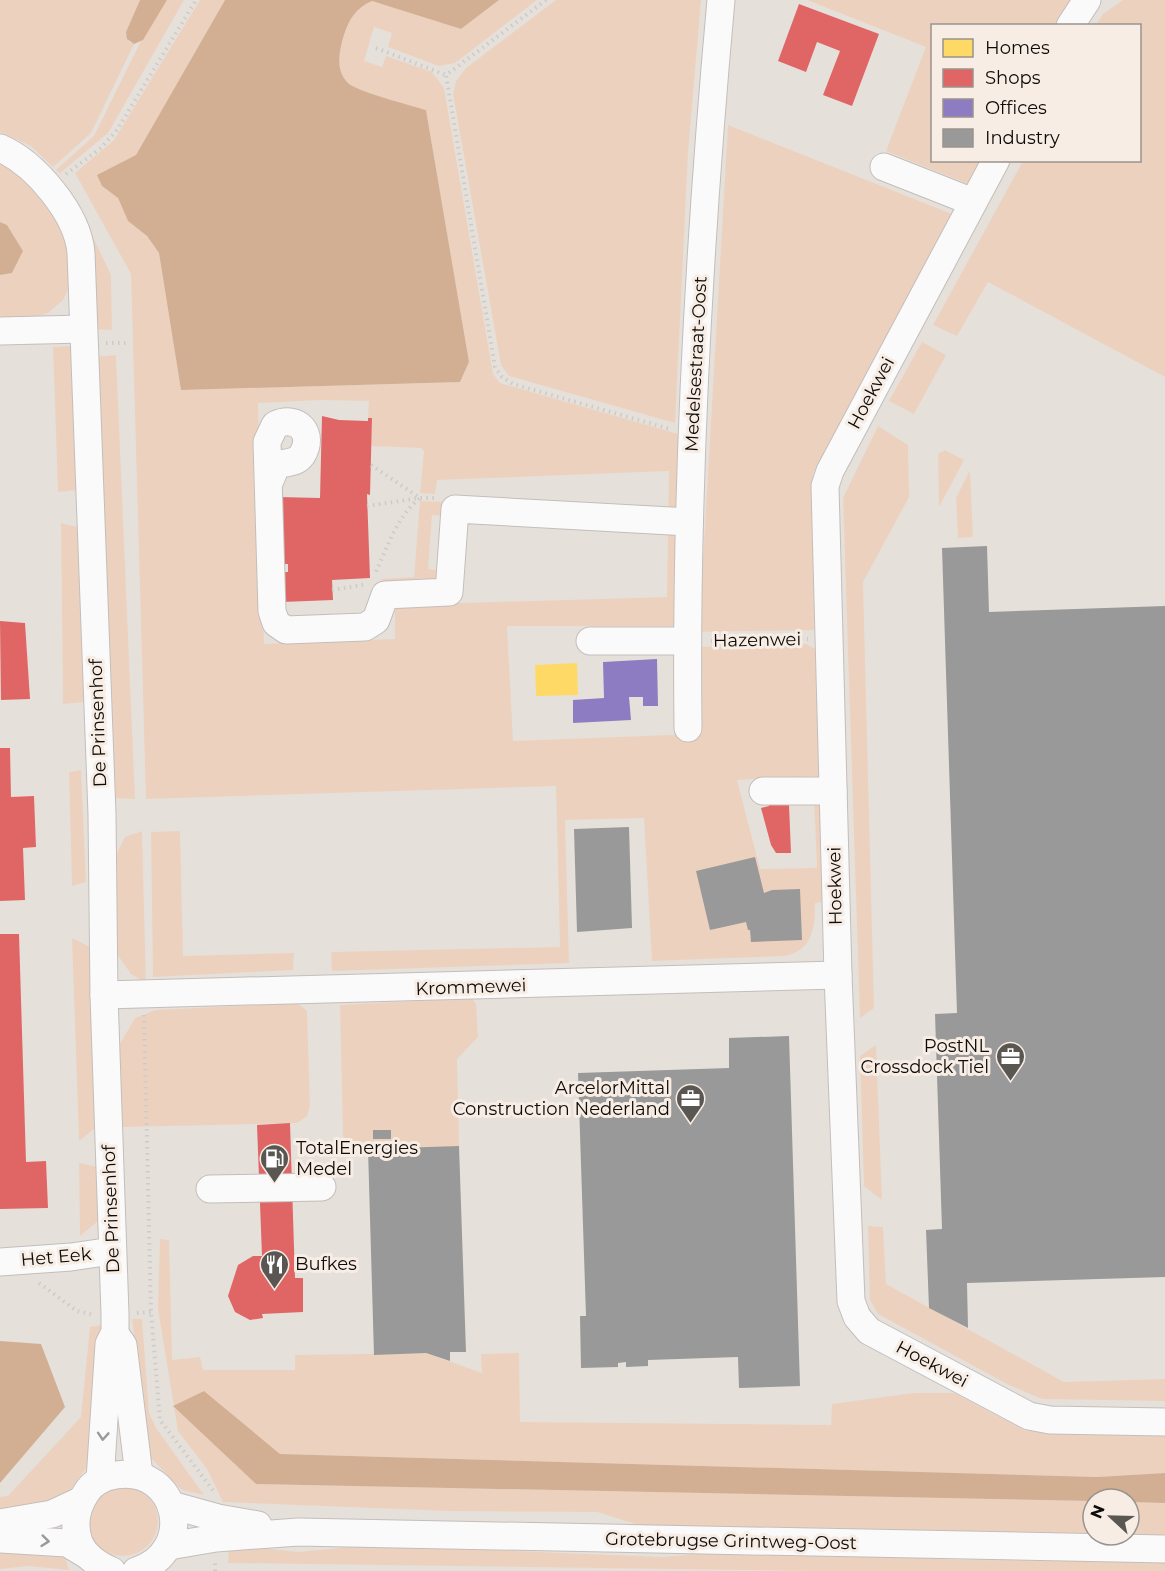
<svg xmlns="http://www.w3.org/2000/svg" width="1165" height="1571" viewBox="0 0 1165 1571" font-family="Montserrat,sans-serif">
  <style>
    .green { fill: #ecd2be; fill-rule: evenodd }
    .water { fill: #d2af92 }
    .homes { fill: #ffd966 }
    .shops { fill: #e06666 }
    .offices { fill: #8e7cc3 }
    .industry { fill: #999 }
    .lines { fill: none; stroke-linecap: round; stroke-linejoin: round }
    .minor-casing { stroke: #c3bebb; stroke-width: 29 }
    .path { stroke: #cccbc9; stroke-width: 4; stroke-dasharray: 1.5 4.5; stroke-linecap: butt }
    .minor { stroke: #fbfafa; stroke-width: 27 }
    .oneway { stroke: #9c9a99 }
    .labels { text-anchor: middle; dominant-baseline: central; stroke-width: 6; stroke-linejoin: round; paint-order: stroke }
    .street-label { font-size: 18px; fill: #0e0b08; stroke: #f7ede5 }
    .poi-label { font-size: 18px; fill: #0e0b08; stroke: #f7ede5; text-anchor: end }
  </style>
  <rect width="100%" height="100%" fill="#e6e0db"/>
  <g class="green">
    <path d="M0,0H140L126,32L129,42L134,44L91,133L53,167L31,146L0,132Z"/>
    <path d="M167,0H184L108,133L60,173L56,170L94,136L140,43Z"/>
    <path d="M200,0H225L136,155L102,186L118,198L128,221L147,236L159,253L181,390L460,382L469,362L426,110C413,106 355,91 348,83C335,70 339,51 344,35C349,19 356,8 372,1L461,29L499,0H537L455,63L439,66L388,47L392,33L374,27L364,61L382,67L386,56L432,72L444,88L493,374L500,383L682,435L675,626H507L513,741L696,734L695,647L806,644L815,649L820,782L814,783V776L737,780L760,869L817,868L814,797L820,798L823,902L815,903C815,927 813,950 785,956L652,961L644,818L565,820L569,963L332,971L331,952L560,947L556,786L146,799L131,274L75,173L114,140ZM321,400L369,401L368,418H372L371,446L421,448L424,451L420,493L435,494L437,480L669,471L667,597L395,605V639L264,644L258,403Z"/>
    <path d="M556,0H701L688,153L675,423L509,376L501,365L453,94L456,81L466,68Z"/>
    <path d="M807,0H1072L1058,25L932,26V160L984,161L813,473L814,630L699,632L728,125L952,214L968,184L886,151L926,47Z"/>
    <path d="M1123,0H1165V377L988,282L957,336L933,325L1023,161L1140,160V26L1096,25L1103,14Z"/>
    <path d="M0,159L33,186L67,237L70,285L63,300L48,313L32,318L0,319V275L12,273L23,251L7,225L0,222Z"/>
    <path d="M92,235L111,275L112,330L94,329Z"/>
    <path d="M922,342L946,355L914,414L889,401Z"/>
    <path d="M71,346L77,490L58,492L53,347Z"/>
    <path d="M116,355L135,799L112,798L94,357Z"/>
    <path d="M878,426L908,445L909,497L863,582L874,1008L860,1018L843,498Z"/>
    <path d="M945,450L964,460L939,507L938,454Z"/>
    <path d="M970,470L973,537L958,538L956,498Z"/>
    <path d="M420,501L447,502L446,516L432,515L428,569L443,571L436,583L381,586L382,579L414,577Z"/>
    <path d="M61,523L77,527L84,702L63,704Z"/>
    <path d="M81,770L86,882L72,886L69,772Z"/>
    <path d="M142,831L146,983L131,974L117,954L116,855L125,837Z"/>
    <path d="M180,831L183,956L294,953L293,970L153,977L151,832Z"/>
    <path d="M72,938L90,947L99,1125L79,1141Z"/>
    <path d="M472,998L476,1004L478,1037L457,1059L459,1146C429,1147 364,1158 343,1136L340,1005Z"/>
    <path d="M297,1003L307,1011L310,1105L307,1116L297,1123L123,1127L118,1047L135,1018L156,1010Z"/>
    <path d="M876,1045L882,1200L864,1186L860,1056Z"/>
    <path d="M79,1163L98,1167V1221L80,1236Z"/>
    <path d="M868,1226L883,1227L886,1284L1064,1382L1165,1379V1401L1042,1399L1009,1385L878,1314L870,1300Z"/>
    <path d="M160,1239L169,1240L172,1360L200,1357L203,1370H295V1355L426,1353L482,1373L481,1354L519,1353L520,1422L831,1425L832,1404L913,1393H954L1026,1431L1165,1433V1473L1097,1477L280,1454L204,1391L173,1406L256,1484L1093,1501V1535H1129V1502L1165,1503V1536L655,1530L597,1512L449,1511L223,1502L207,1469L178,1431L158,1309Z"/>
    <path d="M132,1319H142L149,1413L156,1428L204,1495L182,1490L144,1451L141,1389Z"/>
    <path d="M101,1325L97,1420L89,1464L64,1498L0,1515V1497L8,1496L81,1417L90,1327Z"/>
    <circle cx="123" cy="1521" r="35"/>
    <path d="M229,1545L299,1552L369,1545L662,1557L742,1550L962,1560L1159,1561H1165V1571H813L228,1563Z"/>
    <path d="M0,1551L64,1554L69,1570L28,1566L0,1569Z"/>
  </g>
  <g class="water">
    <path d="M140,0H167L143,40L134,44L127,39L126,32Z"/>
    <path d="M225,0H499L461,29L372,1C356,8 349,19 344,35C339,51 335,70 348,83C355,91 413,106 426,110L469,362L460,382L181,390L159,253L147,236L128,221L118,198L102,186L97,175L136,155Z"/>
    <path d="M0,222L7,225L23,251L12,273L0,275Z"/>
    <path d="M0,1341L41,1344L65,1407L0,1483Z"/>
    <path d="M204,1391L280,1454L1097,1477L1165,1473V1503L1129,1502V1499H1093V1501L256,1484L173,1406Z"/>
  </g>
  <path class="homes" d="M577,663L578,695L536,696L535,665Z"/>
  <g class="shops">
    <path d="M799,4L879,34L852,106L823,95L840,51L817,42L806,72L778,61Z"/>
    <path d="M322,416L339,420L368,421V418H372L370,495L367,494L370,578L332,580L333,600L282,602L281,572H288V564H281L278,497L320,498Z"/>
    <path d="M0,621L25,623L30,699L1,700Z"/>
    <path d="M0,748H10L11,797L34,796L36,847L23,848L25,900L0,901Z"/>
    <path d="M769,799L786,802L789,805L791,853H776L771,845L761,808L769,806Z"/>
    <path d="M0,934H19L26,1162L46,1161L48,1208L0,1209Z"/>
    <path d="M290,1123L295,1278H303V1312L262,1314L263,1318L250,1320L235,1312L228,1296L238,1265L253,1256H262L257,1125Z"/>
  </g>
  <path class="offices" d="M657,659L658,706H643V697H629L631,720L573,723V700L604,698L603,662Z"/>
  <g class="industry">
    <path d="M987,546L989,612L1165,606V1277L967,1283L968,1328L929,1308L926,1230L942,1229L935,1014L957,1013L942,548Z"/>
    <path d="M629,827L632,928L577,932L574,829Z"/>
    <path d="M755,857L764,893L772,890L800,889L802,940L751,942L750,930H748L746,922L710,930L696,871Z"/>
    <path d="M789,1036L800,1386L739,1388L738,1357L648,1360V1366L626,1367V1362L618,1363V1367L581,1368L580,1316H586L578,1073L729,1068V1038Z"/>
    <rect x="373" y="1130" width="18" height="9"/>
    <path d="M459,1146L466,1352H450V1361L426,1353L374,1355L368,1149Z"/>
  </g>
  <g class="lines">
    <defs>
      <g id="minor">
        <path d="M1070,26L1087,0"/>
        <path d="M0,148C35,163 78,214 81,253L102,814L104,995L115,1314V1332L109,1344L100,1480"/>
        <path d="M996,160L830,471L825,486L838,975L851,1301L857,1317L869,1331L1029,1416L1050,1420L1165,1422"/>
        <path d="M884,167L973,202"/>
        <path d="M0,331L83,329"/>
        <path d="M269,483L276,466C284,461 295,465 302,455C315,434 298,414 275,425L267,442L272,611L276,623L286,630L365,627L376,620L385,595L449,592L455,509L689,522"/>
        <path d="M590,641H687"/>
        <path d="M688,728C685,485 699,242 721,0"/>
        <path d="M763,791H833"/>
        <path d="M104,995L838,975"/>
        <path d="M210,1189L322,1187"/>
        <path d="M0,1262L71,1257L112,1251"/>
        <path d="M118,1338L123,1345L139,1475"/>
        <path d="M171,1505L218,1518L258,1525"/>
        <path d="M0,1523L52,1514L80,1501"/>
        <path d="M0,1539L67,1543L87,1555"/>
        <path d="M169,1546L216,1538L298,1532L1165,1549"/>
        <path d="M112,1571C98,1565 85,1557 79,1542C73,1525 76,1508 86,1493C92,1483 104,1476 116,1475C178,1465 198,1551 136,1571"/>
      </g>
    </defs>
    <use href="#minor" class="minor-casing"/>
    <g class="path">
      <path d="M546,0L446,75L495,367L502,377L513,384L670,429"/>
      <path d="M376,48L446,75"/>
      <path d="M66,174L101,148L117,130L196,0"/>
      <path d="M106,343H129"/>
      <path d="M371,465L420,498C397,516 387,548 375,574"/>
      <path d="M367,506L420,498H434"/>
      <path d="M332,590L367,584"/>
      <path d="M711,641L808,639"/>
      <path d="M144,1015L151,1312L160,1420L215,1493"/>
      <path d="M39,1283L77,1311L94,1315"/>
      <path d="M137,1313L151,1312"/>
      <path d="M215,1571V1560"/>
    </g>
    <use href="#minor" class="minor"/>
  </g>
  <defs><path id="oneway-chevron" d="M-2-3.5L2.5 0L-2 3.5" fill="none" stroke-width="1.6" stroke-linecap="round" stroke-linejoin="round" transform="scale(1.5)"/></defs>
  <g class="oneway">
    <use href="#oneway-chevron" transform="translate(103 1436) rotate(94)"/>
    <use href="#oneway-chevron" transform="translate(45 1541) rotate(6)"/>
  </g>
  <defs>
    <symbol id="office-pin" viewBox="-11 -11 22 30"><path d="M0 17L-7.5 6A9.5 9.5 0 1 1 7.5 6Z" fill="#5a5652" stroke="#f7ede5"/><path d="M-6-3h4V-5.5h4V-3h4V5H-6ZM-1-4.5V-3h2v-1.5ZM-6 0V1H6V0Z" fill="#fff"/></symbol>
    <symbol id="fuel-pin" viewBox="-11 -11 22 30"><path d="M0 17L-7.5 6A9.5 9.5 0 1 1 7.5 6Z" fill="#5a5652" stroke="#f7ede5"/><path d="M-5.5-6h7V0h2V4h1.3V-2.5L3-4.5l.8-.8L6-3V5H2.5V1h-1V6h-7ZM-4.2-4.7v3.2H.2V-4.7Z" fill="#fff"/></symbol>
    <symbol id="restaurant-pin" viewBox="-11 -11 22 30"><path d="M0 17L-7.5 6A9.5 9.5 0 1 1 7.5 6Z" fill="#5a5652" stroke="#f7ede5"/><path d="M-5-6h1v4h1v-4h1v4h1v-4h1v5L-1.5 .5V6h-2V.5L-5-1ZM5-6V6H3V1.5H1.5Q1.5-4 5-6Z" fill="#fff"/></symbol>
  </defs>
  <g fill-rule="evenodd">
    <use href="#office-pin" x="994" y="1040" width="33" height="45"/>
    <use href="#office-pin" x="674" y="1082" width="33" height="45"/>
    <use href="#fuel-pin" x="258" y="1142" width="33" height="45"/>
    <use href="#restaurant-pin" x="258" y="1248" width="33" height="45"/>
  </g>
  <g class="labels">
    <g class="street-label">
      <text transform="translate(696 364) rotate(-87)">Medelsestraat-Oost</text>
      <text transform="translate(871 393) rotate(-62)">Hoekwei</text>
      <text transform="translate(757 640) rotate(-1)">Hazenwei</text>
      <text transform="translate(98 723) rotate(-92)">De Prinsenhof</text>
      <text transform="translate(835 886) rotate(-91)">Hoekwei</text>
      <text transform="translate(471 987) rotate(-2)">Krommewei</text>
      <text transform="translate(111 1209) rotate(-92)">De Prinsenhof</text>
      <text transform="translate(56 1257) rotate(-5)">Het Eek</text>
      <text transform="translate(932 1364) rotate(28)">Hoekwei</text>
      <text transform="translate(731 1541) rotate(1)">Grotebrugse Grintweg-Oost</text>
    </g>
    <g class="poi-label">
      <text x="989" y="1046">PostNL<tspan x="989" dy="21">Crossdock Tiel</tspan></text>
      <text x="670" y="1088">ArcelorMittal<tspan x="670" dy="21">Construction Nederland</tspan></text>
      <text x="296" y="1148" text-anchor="start">TotalEnergies<tspan x="296" dy="21">Medel</tspan></text>
      <text x="295" y="1264" text-anchor="start">Bufkes</text>
    </g>
  </g>
  <rect x="931" y="24" width="210" height="138" fill="#f7ede5" stroke="#9a938d" stroke-width="1.5"/>
  <rect x="943" y="39" width="30" height="18" fill="#ffd966" stroke="#9a938d" stroke-width="1.5"/>
  <text x="985" y="54" font-size="18" fill="#0e0b08">Homes</text>
  <rect x="943" y="69" width="30" height="18" fill="#e06666" stroke="#9a938d" stroke-width="1.5"/>
  <text x="985" y="84" font-size="18" fill="#0e0b08">Shops</text>
  <rect x="943" y="99" width="30" height="18" fill="#8e7cc3" stroke="#9a938d" stroke-width="1.5"/>
  <text x="985" y="114" font-size="18" fill="#0e0b08">Offices</text>
  <rect x="943" y="129" width="30" height="18" fill="#999999" stroke="#9a938d" stroke-width="1.5"/>
  <text x="985" y="144" font-size="18" fill="#0e0b08">Industry</text>
  <g transform="translate(1111 1517) rotate(292)"><circle r="28" fill="#f7ede5" stroke="#9a938d" stroke-width="1.5"/>
  <path d="M0-4.5L10 22L0 15L-10 22Z" fill="#5a5652"/>
  <text y="-9" font-size="16" font-weight="bold" text-anchor="middle" fill="#0e0b08">N</text>
  </g>
</svg>
